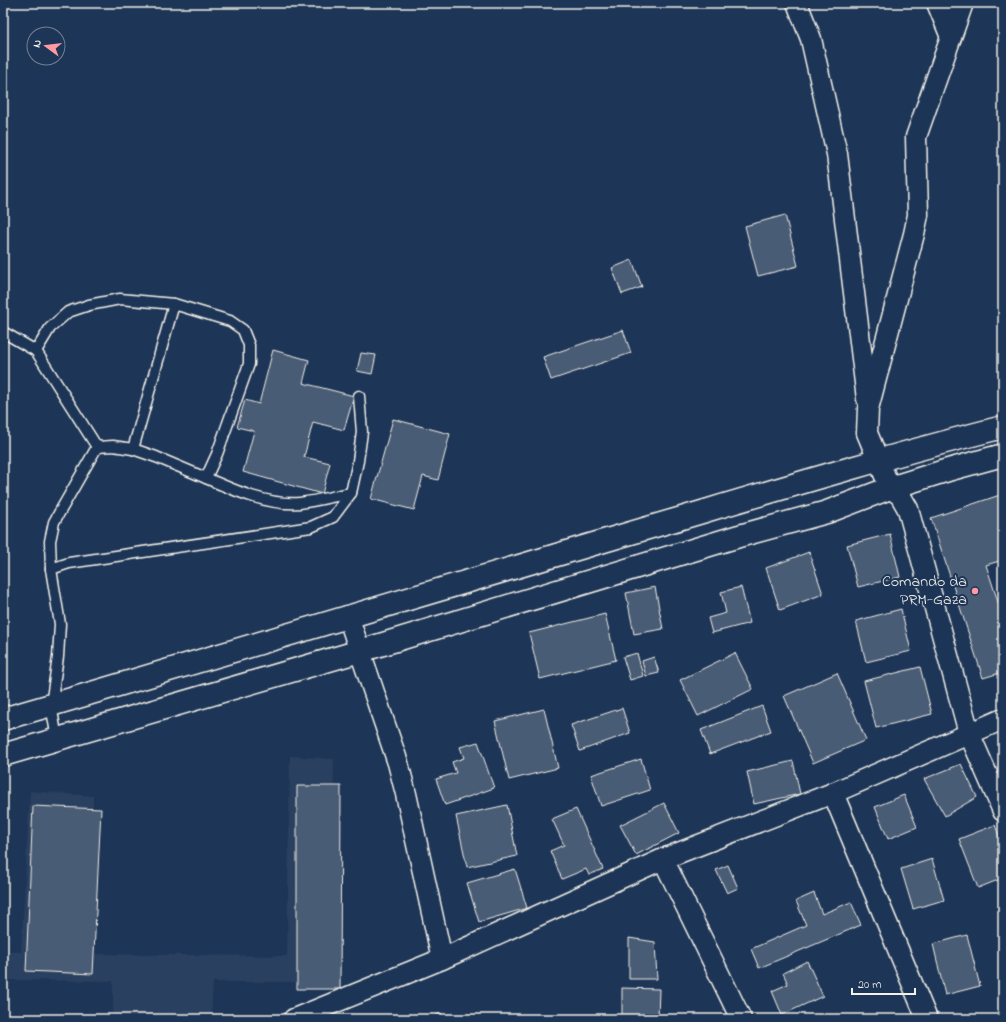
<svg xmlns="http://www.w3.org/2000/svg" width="1006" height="1022" viewBox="0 0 1006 1022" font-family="'Indie Flower',sans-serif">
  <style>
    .built { fill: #2a4060 }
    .building { fill: #485b74; stroke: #f4f1e8 }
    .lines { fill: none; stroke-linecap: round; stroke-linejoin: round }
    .lane-casing { stroke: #f4f1e8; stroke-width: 13 }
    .street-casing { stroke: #f4f1e8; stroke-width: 23 }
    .secondary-casing { stroke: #f4f1e8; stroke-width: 25 }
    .lane { stroke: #1d3557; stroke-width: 10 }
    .street { stroke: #1d3557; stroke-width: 20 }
    .secondary { stroke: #1d3557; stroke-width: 22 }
    .poi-dot { fill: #ff9aa2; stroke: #1d3557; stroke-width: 1.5 }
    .labels { text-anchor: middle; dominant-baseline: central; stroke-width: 4; stroke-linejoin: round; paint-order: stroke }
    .poi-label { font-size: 16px; fill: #f4f1e8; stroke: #1d3557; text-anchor: end }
  </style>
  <rect width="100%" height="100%" fill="#1d3557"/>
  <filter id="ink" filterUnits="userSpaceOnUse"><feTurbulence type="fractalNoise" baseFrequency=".025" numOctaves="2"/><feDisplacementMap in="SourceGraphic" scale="8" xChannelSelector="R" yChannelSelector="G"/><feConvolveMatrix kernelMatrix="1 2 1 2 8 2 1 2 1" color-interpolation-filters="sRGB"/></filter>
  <g filter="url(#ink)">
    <path class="built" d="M290,756L334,759L330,982H213L211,1017L172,1014L171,1019H113V981L3,980V951L21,952L30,791L93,796L95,954L287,956Z"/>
    <g class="building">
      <path d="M785,215L798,266L758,276L745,226Z"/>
      <path d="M632,260L642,287L622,294L612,268Z"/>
      <path d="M623,330L631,353L551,380L543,357Z"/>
      <path d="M273,350L309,360L303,383L354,396L344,430L313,422L304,457L330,463L322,494L243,472L254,431L237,427L245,400L259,404Z"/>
      <path d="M361,353L376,355L372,374L357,371Z"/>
      <path d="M393,419L450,434L438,480L423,476L414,510L371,499Z"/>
      <path d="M1003,494V560L986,565L1003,617V672L983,678L931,518Z"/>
      <path d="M890,534L900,577L858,587L847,545Z"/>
      <path d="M809,552L823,594L780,610L766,568Z"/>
      <path d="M655,587L663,629L634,634L626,593Z"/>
      <path d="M741,587L750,623L712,633L708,618L726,613L721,592Z"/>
      <path d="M901,609L911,651L866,662L856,621Z"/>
      <path d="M605,614L616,660L540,679L529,633Z"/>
      <path d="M637,653L643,676L630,680L623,657Z"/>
      <path d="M735,653L753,689L698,716L680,680Z"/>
      <path d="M654,657L659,673L646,676L642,661Z"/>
      <path d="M920,667L932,714L876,728L864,681Z"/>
      <path d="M837,673L866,740L813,763L784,696Z"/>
      <path d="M762,706L771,731L710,754L701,730Z"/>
      <path d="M622,708L630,733L580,751L571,725Z"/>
      <path d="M544,709L558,768L509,780L495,721Z"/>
      <path d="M478,742L494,788L445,805L436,779L456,773L452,762L464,758L460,747Z"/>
      <path d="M641,759L650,790L601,806L591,775Z"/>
      <path d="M793,761L800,794L754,804L747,772Z"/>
      <path d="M961,764L977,797L945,816L924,779Z"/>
      <path d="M297,786H341L340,989H297Z"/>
      <path d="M904,795L917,827L888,839L875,807Z"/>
      <path d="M664,803L679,833L636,855L620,825Z"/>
      <path d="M507,805L517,856L467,867L456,816Z"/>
      <path d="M33,806L101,809L93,974L26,971Z"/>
      <path d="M576,809L603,869L589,875L586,869L562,879L550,851L564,845L552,819Z"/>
      <path d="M995,825L1003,846V878L978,888L959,839Z"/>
      <path d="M932,859L944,900L913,909L901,869Z"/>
      <path d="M728,865L738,888L727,893L716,870Z"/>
      <path d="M515,869L527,908L479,922L467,883Z"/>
      <path d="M814,893L822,914L851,902L861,925L759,968L751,949L806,925L796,901Z"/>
      <path d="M967,935L980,986L945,995L933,944Z"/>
      <path d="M629,938L655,942L657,979H629Z"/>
      <path d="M807,961L823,996L782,1015L772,991L788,984L783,973Z"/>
      <path d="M622,988L659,989L658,1019H622Z"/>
      <path d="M1003,1009V1019H1001L998,1011Z"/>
      <path d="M441,1013L444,1019H429Z"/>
    </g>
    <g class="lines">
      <defs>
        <g id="lane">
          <path d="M174,304L230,321L243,330L249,345V364L217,454L206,478L156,457L133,449Z"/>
          <path d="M3,332L36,351L97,447L54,522L50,541L51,569"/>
          <path d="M36,351L50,328L68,312L89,305L120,299L174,304"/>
          <path d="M97,447L113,446L133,449"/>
          <path d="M206,478C233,490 269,506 300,503C317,501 334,496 351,493"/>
          <path d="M57,739L51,705L58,657L60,624L51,569L69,563L311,527L333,517L351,493L358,461L362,432L359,396"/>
        </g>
        <g id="street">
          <path d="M797,3L811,39L837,154L867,399"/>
          <path d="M937,3L951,37"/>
          <path d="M963,3L916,137L918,215L914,234L868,409L867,433L890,488L900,495L908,509L969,733L1003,811"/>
          <path d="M348,616L398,763L406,794L442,959"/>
          <path d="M833,793L927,1019"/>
          <path d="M663,859L741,1019"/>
          <path d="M294,1019L442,959L663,859L833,793L1003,719"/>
        </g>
        <g id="secondary">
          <path d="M3,719L51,705C242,648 433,591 624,535C750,498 876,459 1003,427"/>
          <path d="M3,755L360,651L739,536L827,512L890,488L948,470L1003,455"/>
        </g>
      </defs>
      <use href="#lane" class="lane-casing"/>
      <use href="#street" class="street-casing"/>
      <use href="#secondary" class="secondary-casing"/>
      <use href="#lane" class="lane"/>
      <use href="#street" class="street"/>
      <use href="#secondary" class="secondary"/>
    </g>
  </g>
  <circle class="poi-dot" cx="975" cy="591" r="4"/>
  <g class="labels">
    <g class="poi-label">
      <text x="967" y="582">Comando da<tspan x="967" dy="18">PRM-Gaza</tspan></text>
    </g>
  </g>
  <rect width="1006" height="1022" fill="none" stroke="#1d3557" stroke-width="16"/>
  <rect x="8" y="8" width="990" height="1006" fill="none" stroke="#f4f1e8" stroke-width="1.5" filter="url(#ink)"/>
  <g transform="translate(46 46) rotate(285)"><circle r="19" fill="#1d3557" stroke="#738091"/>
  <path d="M0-3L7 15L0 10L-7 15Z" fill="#ff9aa2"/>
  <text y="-6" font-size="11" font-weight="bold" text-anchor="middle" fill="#f4f1e8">N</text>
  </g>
  <path d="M852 988v6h63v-6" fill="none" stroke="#f4f1e8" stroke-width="2"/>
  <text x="858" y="988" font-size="12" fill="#f4f1e8" stroke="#1d3557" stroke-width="3" paint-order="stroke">20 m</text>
</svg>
